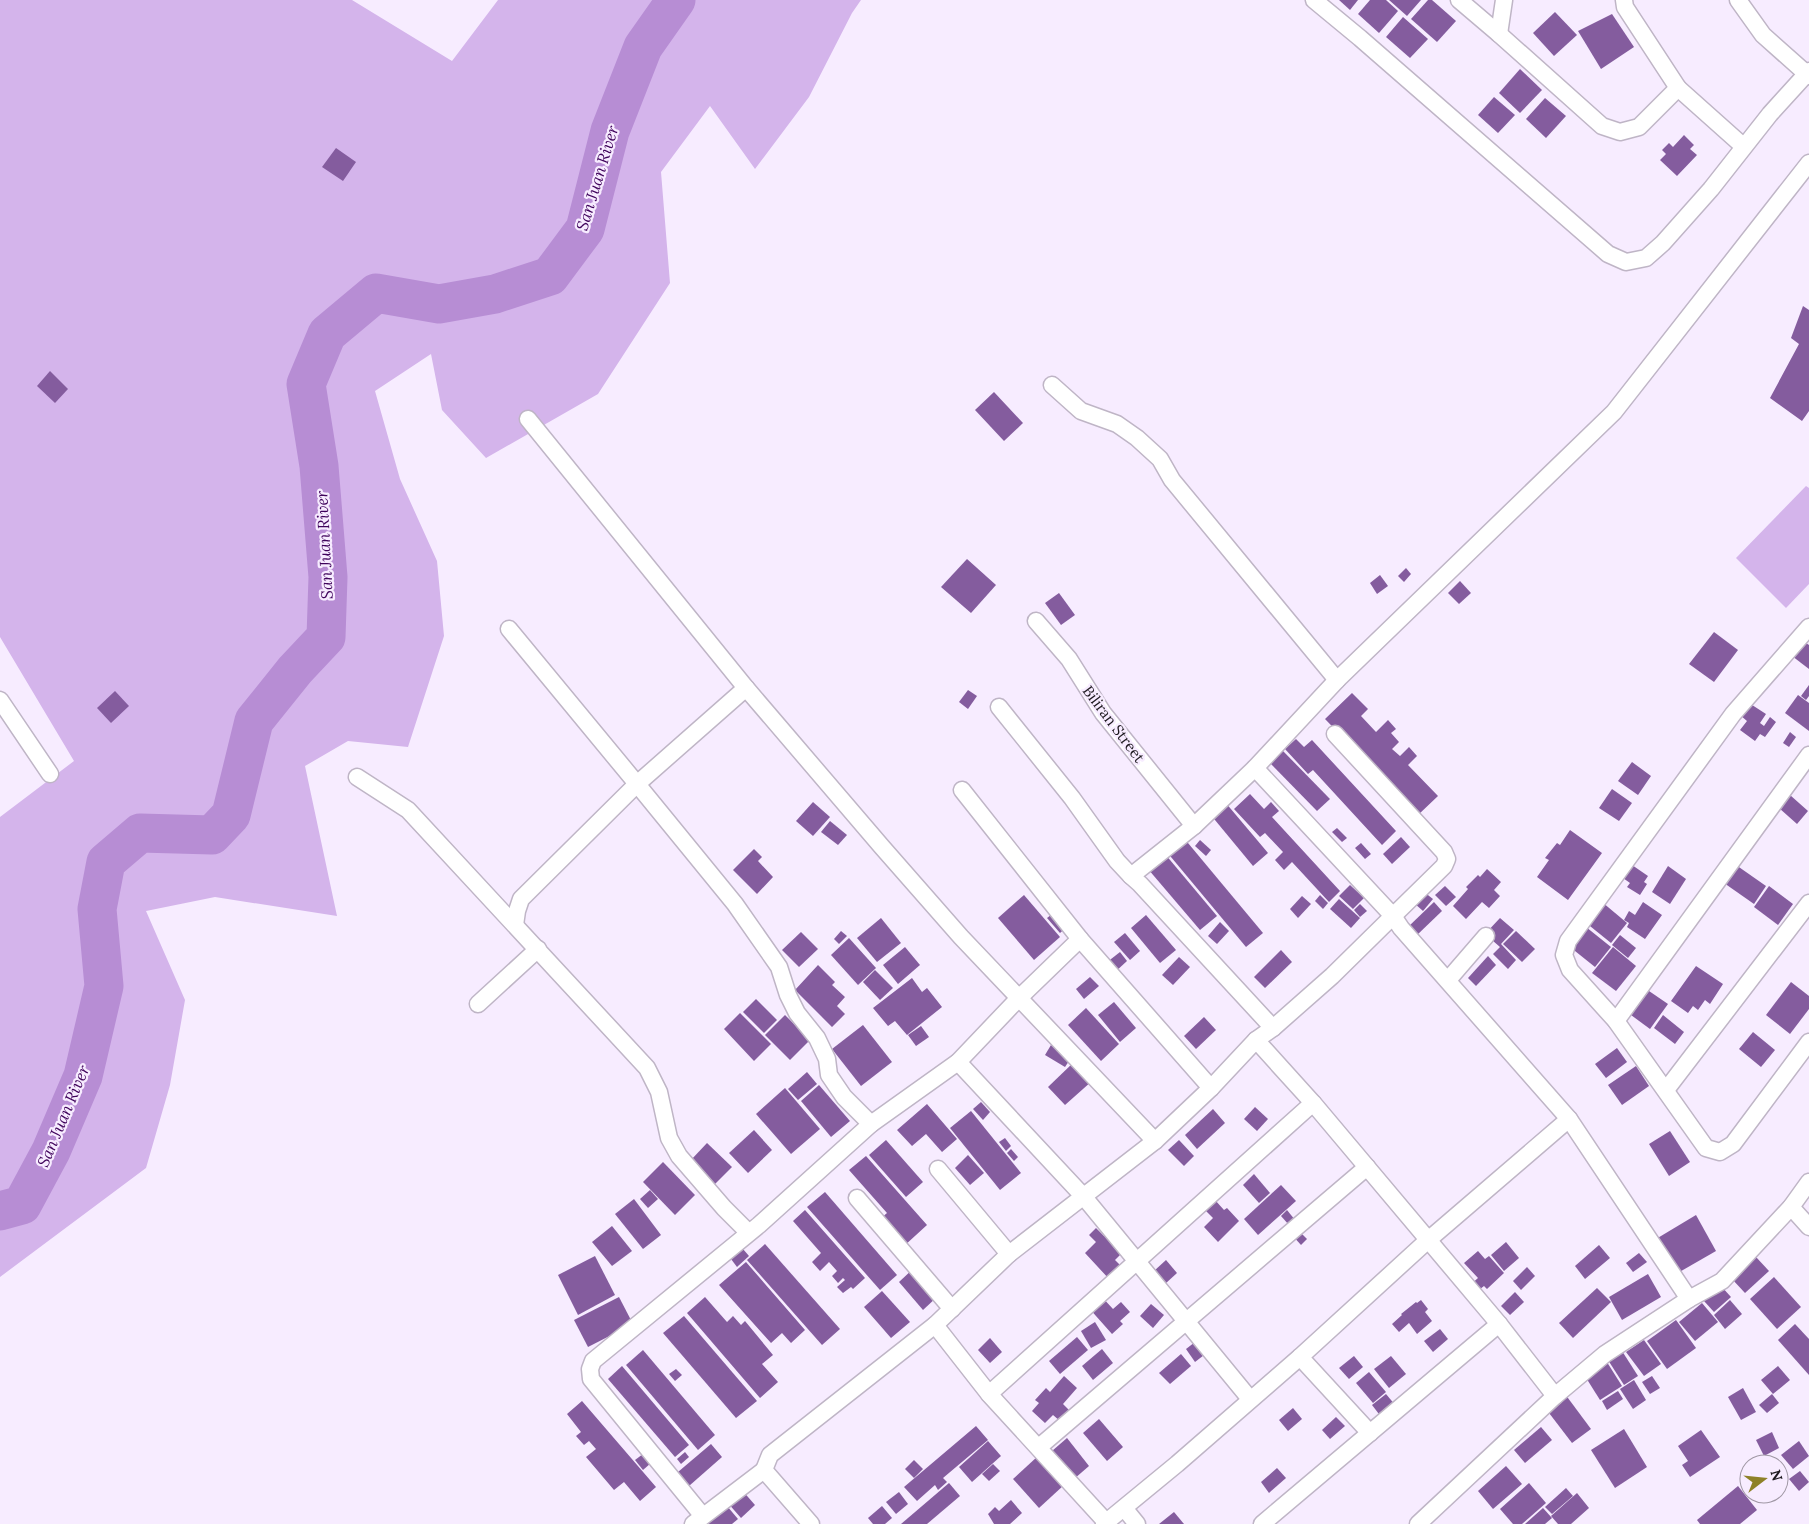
<svg xmlns="http://www.w3.org/2000/svg" width="1809" height="1524" viewBox="0 0 1809 1524" font-family="Lora,serif">
  <style>
    .green { fill: #d4b4eb }
    .lines { fill: none; stroke-linecap: round; stroke-linejoin: round }
    .river { stroke: #b78dd4; stroke-width: 39 }
    .building { fill: #845c9e }
    .street-casing { stroke: #bfb5c6; stroke-width: 19 }
    .street { stroke: #fff; stroke-width: 16 }
    .labels { text-anchor: middle; dominant-baseline: central; stroke-width: 4.5; stroke-linejoin: round; paint-order: stroke }
    .street-label { font-size: 15px; fill: #1d191f; stroke: #f7ecff }
    .water-label { font-size: 16px; font-style: italic; fill: #3f035b; stroke: #f7ecff }
  </style>
  <rect width="100%" height="100%" fill="#f7ecff"/>
  <g class="green">
    <path d="M0,0H352L452,61L498,0H861L852,13L809,97L755,169L710,106L661,172L670,283L598,394L486,458L442,410L431,354L375,391L400,479L437,561L444,636L408,747L348,741L305,766L337,916L215,897L146,911L185,1000L170,1085L146,1168L0,1277V817L74,761L0,637Z"/>
    <path d="M1806,486L1809,488V584L1786,608L1736,558Z"/>
  </g>
  <g class="lines">
    <path class="river" d="M0,1211L22,1205L51,1151L83,1076L104,986L97,909L106,862L140,833L212,835L231,815L254,721L295,670L326,637L328,577L319,466L306,384L327,334L376,293L439,304L495,294L550,276L585,229L610,131L643,47L676,0"/>
  </g>
  <g class="building">
    <path d="M1339,0H1358L1350,10Z"/>
    <path d="M1370,0H1386L1398,11L1379,33L1358,14Z"/>
    <path d="M1389,0H1421L1407,16Z"/>
    <path d="M1428,0H1432L1456,21L1437,42L1411,19Z"/>
    <path d="M1555,12L1577,35L1554,56L1533,33Z"/>
    <path d="M1612,14L1634,47L1601,69L1578,31Z"/>
    <path d="M1403,17L1428,39L1410,58L1386,37Z"/>
    <path d="M1520,69L1542,90L1520,113L1499,93Z"/>
    <path d="M1494,97L1515,115L1498,133L1478,115Z"/>
    <path d="M1545,98L1566,116L1546,138L1526,119Z"/>
    <path d="M1684,135L1694,145L1690,149L1697,155L1677,176L1660,160L1666,154L1662,150L1669,143L1673,147Z"/>
    <path d="M336,148L356,162L343,181L322,167Z"/>
    <path d="M1803,306L1809,310V411L1802,421L1770,398L1799,344L1791,338Z"/>
    <path d="M50,371L68,389L55,403L37,386Z"/>
    <path d="M994,392L1023,423L1004,441L975,410Z"/>
    <path d="M967,559L996,585L971,613L941,587Z"/>
    <path d="M1406,568L1411,574L1404,582L1398,576Z"/>
    <path d="M1380,575L1388,586L1377,594L1370,583Z"/>
    <path d="M1460,581L1471,593L1459,604L1448,593Z"/>
    <path d="M1059,593L1075,615L1061,625L1045,603Z"/>
    <path d="M1714,632L1738,650L1714,682L1689,664Z"/>
    <path d="M1803,641L1809,645V669L1792,656Z"/>
    <path d="M1809,685V696L1806,700L1801,696Z"/>
    <path d="M968,690L977,696L968,709L959,702Z"/>
    <path d="M115,691L129,706L111,723L97,708Z"/>
    <path d="M1352,693L1368,709L1361,716L1376,732L1388,720L1396,729L1391,733L1399,742L1392,749L1400,756L1409,747L1417,756L1408,765L1438,796L1418,815L1325,719Z"/>
    <path d="M1798,695L1809,703V731L1785,713Z"/>
    <path d="M1749,703L1766,714L1760,723L1764,726L1770,717L1776,722L1765,737L1760,734L1755,741L1740,730L1747,721L1740,715Z"/>
    <path d="M1790,732L1796,737L1789,747L1783,743Z"/>
    <path d="M1296,739L1304,747L1312,740L1396,831L1382,845L1313,770L1308,774L1285,749Z"/>
    <path d="M1283,751L1330,799L1317,811L1270,763Z"/>
    <path d="M1632,762L1651,776L1638,795L1618,781Z"/>
    <path d="M1612,789L1632,803L1619,821L1599,808Z"/>
    <path d="M1250,794L1264,809L1271,802L1279,811L1272,817L1340,891L1329,902L1292,862L1284,870L1275,860L1283,852L1265,833L1260,837L1234,809Z"/>
    <path d="M1790,795L1808,811L1797,824L1779,808Z"/>
    <path d="M813,802L830,817L813,836L796,821Z"/>
    <path d="M1225,802L1268,853L1253,866L1210,814Z"/>
    <path d="M830,821L847,835L838,845L821,832Z"/>
    <path d="M1337,828L1347,838L1342,842L1332,832Z"/>
    <path d="M1570,830L1602,853L1568,900L1537,877L1549,860L1545,858L1557,843L1560,845Z"/>
    <path d="M1183,837L1263,933L1246,947L1166,851Z"/>
    <path d="M1401,837L1410,847L1392,864L1383,854Z"/>
    <path d="M1200,840L1211,850L1206,856L1195,846Z"/>
    <path d="M1361,843L1371,854L1365,859L1355,848Z"/>
    <path d="M754,849L762,857L758,861L773,877L757,894L733,870Z"/>
    <path d="M1165,854L1217,916L1200,930L1148,869Z"/>
    <path d="M1632,865L1648,876L1644,882L1647,884L1640,895L1627,887L1630,883L1623,878Z"/>
    <path d="M1736,865L1766,886L1754,904L1724,883Z"/>
    <path d="M1668,866L1686,879L1670,904L1652,892Z"/>
    <path d="M1487,869L1501,882L1494,890L1500,896L1489,908L1482,902L1466,919L1453,906L1468,889L1466,887L1478,875L1480,877Z"/>
    <path d="M1350,885L1364,898L1353,909L1339,896Z"/>
    <path d="M1445,886L1456,897L1446,906L1435,895Z"/>
    <path d="M1769,886L1793,904L1778,925L1754,907Z"/>
    <path d="M1424,892L1433,899L1423,911L1414,903Z"/>
    <path d="M1024,895L1060,937L1034,960L998,918Z"/>
    <path d="M1320,895L1328,903L1323,909L1315,901Z"/>
    <path d="M1302,896L1311,904L1298,918L1290,909Z"/>
    <path d="M1339,899L1360,918L1351,928L1330,909Z"/>
    <path d="M1434,902L1442,911L1416,936L1408,927Z"/>
    <path d="M1602,902L1627,923L1611,943L1585,922Z"/>
    <path d="M1643,902L1662,915L1645,939L1627,927L1629,923L1624,920L1629,911L1635,915Z"/>
    <path d="M1360,904L1367,911L1360,917L1354,910Z"/>
    <path d="M1056,911L1068,926L1060,933L1047,918Z"/>
    <path d="M1146,915L1176,950L1160,963L1131,928Z"/>
    <path d="M881,918L901,943L877,962L857,938Z"/>
    <path d="M1500,918L1514,930L1501,944L1516,960L1508,969L1493,954L1500,947L1485,934Z"/>
    <path d="M1220,922L1229,931L1217,944L1208,936Z"/>
    <path d="M1586,927L1611,947L1595,967L1570,947Z"/>
    <path d="M841,931L847,936L839,944L834,939Z"/>
    <path d="M1516,931L1535,949L1522,962L1503,944Z"/>
    <path d="M801,932L818,949L799,967L782,950Z"/>
    <path d="M1125,933L1140,951L1130,960L1114,942Z"/>
    <path d="M1620,935L1636,948L1628,958L1612,945Z"/>
    <path d="M849,938L876,968L858,985L831,955Z"/>
    <path d="M905,947L920,965L898,984L883,965Z"/>
    <path d="M1613,947L1636,966L1616,991L1592,973Z"/>
    <path d="M1281,950L1292,962L1265,988L1254,977Z"/>
    <path d="M1120,952L1127,961L1114,973L1106,963Z"/>
    <path d="M1488,956L1496,965L1476,986L1468,978Z"/>
    <path d="M1179,957L1190,967L1173,985L1162,975Z"/>
    <path d="M818,965L835,982L832,985L845,997L837,1006L845,1014L832,1027L795,990Z"/>
    <path d="M1696,966L1723,984L1710,1004L1705,1000L1698,1010L1693,1006L1688,1013L1671,1001Z"/>
    <path d="M875,970L893,988L880,1000L863,982Z"/>
    <path d="M1090,977L1099,986L1084,999L1076,989Z"/>
    <path d="M912,978L922,992L927,988L942,1007L907,1035L895,1021L888,1026L873,1008Z"/>
    <path d="M1791,982L1809,996V1009L1790,1034L1766,1015Z"/>
    <path d="M1649,991L1668,1004L1650,1029L1631,1015Z"/>
    <path d="M756,999L777,1020L764,1033L743,1012Z"/>
    <path d="M1114,1002L1136,1028L1120,1042L1098,1015Z"/>
    <path d="M1086,1008L1119,1044L1101,1061L1068,1025Z"/>
    <path d="M740,1013L771,1044L754,1061L724,1029Z"/>
    <path d="M785,1015L810,1040L790,1060L765,1035Z"/>
    <path d="M1663,1015L1684,1032L1675,1044L1654,1028Z"/>
    <path d="M1204,1017L1216,1030L1196,1049L1184,1036Z"/>
    <path d="M863,1025L892,1062L861,1086L832,1049Z"/>
    <path d="M921,1026L929,1037L916,1046L908,1035Z"/>
    <path d="M1753,1032L1775,1050L1761,1067L1739,1049Z"/>
    <path d="M1051,1045L1071,1058L1065,1067L1045,1055Z"/>
    <path d="M1617,1048L1627,1062L1606,1078L1595,1064Z"/>
    <path d="M1074,1062L1092,1081L1065,1105L1048,1087Z"/>
    <path d="M1636,1066L1649,1086L1622,1105L1608,1085Z"/>
    <path d="M807,1072L817,1084L798,1100L788,1089Z"/>
    <path d="M819,1085L850,1121L831,1137L801,1101Z"/>
    <path d="M785,1088L820,1129L791,1154L756,1114Z"/>
    <path d="M981,1102L990,1112L983,1120L973,1109Z"/>
    <path d="M927,1104L957,1139L942,1152L926,1134L912,1146L897,1130Z"/>
    <path d="M1255,1107L1268,1119L1257,1131L1244,1119Z"/>
    <path d="M1213,1109L1225,1123L1197,1149L1185,1135Z"/>
    <path d="M971,1111L1021,1173L1000,1190L950,1128Z"/>
    <path d="M754,1130L772,1150L748,1173L729,1153Z"/>
    <path d="M1670,1131L1690,1162L1669,1176L1649,1144Z"/>
    <path d="M1005,1138L1011,1146L1006,1151L999,1142Z"/>
    <path d="M886,1140L923,1182L906,1197L869,1155Z"/>
    <path d="M1179,1140L1194,1156L1184,1166L1168,1150Z"/>
    <path d="M707,1143L732,1167L715,1184L691,1160Z"/>
    <path d="M1011,1149L1018,1157L1014,1161L1007,1153Z"/>
    <path d="M968,1155L984,1173L970,1185L955,1168Z"/>
    <path d="M866,1156L927,1225L904,1246L880,1219L887,1213L849,1170Z"/>
    <path d="M663,1162L695,1195L675,1215L643,1182Z"/>
    <path d="M1254,1174L1270,1193L1259,1203L1243,1185Z"/>
    <path d="M1281,1185L1296,1201L1258,1235L1244,1219Z"/>
    <path d="M650,1190L658,1199L648,1208L640,1199Z"/>
    <path d="M825,1192L897,1275L880,1290L807,1207Z"/>
    <path d="M634,1199L661,1235L643,1249L615,1214Z"/>
    <path d="M1215,1200L1224,1210L1227,1208L1239,1221L1218,1242L1204,1227L1213,1218L1205,1210Z"/>
    <path d="M805,1210L865,1278L853,1289L851,1287L843,1293L837,1287L845,1280L843,1278L838,1283L832,1276L837,1271L829,1262L820,1271L812,1262L821,1253L793,1221Z"/>
    <path d="M1287,1210L1295,1220L1289,1225L1281,1216Z"/>
    <path d="M1696,1215L1716,1251L1676,1274L1656,1239Z"/>
    <path d="M612,1226L632,1251L612,1266L592,1242Z"/>
    <path d="M1096,1228L1104,1236L1106,1234L1123,1252L1115,1260L1123,1268L1110,1280L1085,1253L1096,1242L1089,1235Z"/>
    <path d="M1298,1230L1307,1239L1301,1245L1292,1235Z"/>
    <path d="M1506,1242L1519,1258L1504,1271L1491,1255Z"/>
    <path d="M765,1244L840,1329L822,1345L747,1260Z"/>
    <path d="M1599,1245L1610,1258L1585,1279L1575,1266Z"/>
    <path d="M743,1249L749,1256L737,1267L731,1259Z"/>
    <path d="M1478,1251L1485,1259L1489,1256L1504,1273L1487,1289L1484,1286L1475,1293L1469,1286L1478,1278L1464,1263Z"/>
    <path d="M1639,1253L1647,1262L1633,1272L1626,1263Z"/>
    <path d="M595,1256L615,1295L578,1315L558,1275Z"/>
    <path d="M1756,1257L1769,1271L1745,1293L1732,1279Z"/>
    <path d="M1166,1260L1177,1273L1165,1284L1154,1271Z"/>
    <path d="M746,1262L805,1330L791,1343L782,1333L771,1343L719,1285Z"/>
    <path d="M1527,1267L1535,1276L1521,1290L1513,1281Z"/>
    <path d="M914,1268L938,1296L923,1310L899,1282Z"/>
    <path d="M1648,1274L1661,1297L1622,1320L1609,1297Z"/>
    <path d="M1774,1277L1801,1307L1777,1329L1750,1299Z"/>
    <path d="M1721,1286L1731,1297L1714,1312L1704,1301Z"/>
    <path d="M1597,1288L1611,1302L1573,1338L1559,1323Z"/>
    <path d="M882,1291L910,1322L891,1338L864,1307Z"/>
    <path d="M1515,1292L1524,1302L1510,1315L1501,1306Z"/>
    <path d="M1101,1296L1113,1309L1121,1302L1130,1312L1120,1321L1123,1324L1112,1334L1088,1307Z"/>
    <path d="M619,1297L633,1324L588,1347L574,1320Z"/>
    <path d="M705,1297L727,1322L733,1316L741,1325L745,1321L773,1355L762,1364L778,1382L760,1398L687,1313Z"/>
    <path d="M1421,1300L1428,1309L1425,1312L1432,1321L1417,1334L1409,1323L1399,1332L1392,1324L1402,1315L1401,1314L1416,1302L1417,1303Z"/>
    <path d="M1730,1300L1742,1314L1725,1329L1714,1315Z"/>
    <path d="M1702,1303L1718,1322L1695,1341L1679,1322Z"/>
    <path d="M1151,1304L1164,1315L1153,1328L1140,1316Z"/>
    <path d="M684,1316L757,1401L736,1418L663,1333Z"/>
    <path d="M1676,1320L1696,1348L1667,1369L1647,1341Z"/>
    <path d="M1095,1322L1106,1340L1091,1348L1081,1331Z"/>
    <path d="M1795,1324L1809,1339V1375L1778,1340Z"/>
    <path d="M1440,1329L1448,1339L1433,1352L1424,1341Z"/>
    <path d="M1077,1337L1088,1350L1060,1374L1049,1361Z"/>
    <path d="M990,1338L1002,1352L990,1363L978,1350Z"/>
    <path d="M1199,1339L1208,1352L1195,1362L1186,1349Z"/>
    <path d="M1644,1340L1661,1364L1644,1376L1626,1352Z"/>
    <path d="M1102,1349L1113,1363L1093,1380L1082,1366Z"/>
    <path d="M643,1350L715,1435L698,1450L626,1365Z"/>
    <path d="M1622,1351L1638,1376L1624,1385L1608,1360Z"/>
    <path d="M1181,1354L1191,1366L1170,1384L1159,1373Z"/>
    <path d="M1354,1356L1363,1367L1349,1379L1339,1368Z"/>
    <path d="M1391,1356L1406,1374L1389,1388L1374,1369Z"/>
    <path d="M1605,1359L1622,1386L1600,1400L1583,1373Z"/>
    <path d="M622,1366L689,1445L675,1457L608,1379Z"/>
    <path d="M1778,1366L1790,1380L1773,1394L1761,1380Z"/>
    <path d="M676,1369L682,1375L675,1381L669,1374Z"/>
    <path d="M1369,1372L1386,1392L1373,1403L1356,1383Z"/>
    <path d="M1064,1376L1077,1388L1063,1404L1070,1411L1060,1421L1053,1415L1045,1423L1032,1411L1039,1403L1035,1400L1046,1388L1050,1392Z"/>
    <path d="M1652,1376L1660,1388L1650,1394L1642,1382Z"/>
    <path d="M1634,1380L1646,1400L1633,1409L1620,1389Z"/>
    <path d="M1743,1388L1756,1412L1741,1420L1728,1397Z"/>
    <path d="M1618,1391L1623,1399L1607,1410L1602,1401Z"/>
    <path d="M1386,1394L1396,1406L1382,1418L1372,1405Z"/>
    <path d="M1565,1394L1591,1429L1572,1443L1546,1409Z"/>
    <path d="M1772,1394L1779,1403L1767,1413L1759,1405Z"/>
    <path d="M582,1401L656,1487L640,1501L624,1482L614,1490L586,1457L596,1449L589,1441L584,1445L576,1436L581,1432L567,1414Z"/>
    <path d="M1293,1408L1302,1419L1288,1431L1279,1420Z"/>
    <path d="M1336,1417L1345,1426L1330,1439L1322,1430Z"/>
    <path d="M1099,1419L1123,1447L1107,1461L1083,1433Z"/>
    <path d="M976,1426L988,1440L943,1478L947,1482L938,1490L935,1485L917,1501L904,1487Z"/>
    <path d="M1541,1427L1552,1440L1525,1463L1514,1450Z"/>
    <path d="M1624,1429L1647,1467L1615,1488L1591,1450Z"/>
    <path d="M1701,1430L1720,1457L1690,1477L1682,1465L1688,1461L1678,1446Z"/>
    <path d="M1772,1432L1779,1448L1764,1456L1756,1440Z"/>
    <path d="M1067,1438L1089,1466L1074,1479L1052,1451Z"/>
    <path d="M988,1441L1001,1456L972,1482L959,1467Z"/>
    <path d="M1799,1441L1809,1456L1793,1469L1781,1455Z"/>
    <path d="M711,1444L722,1457L689,1486L678,1472Z"/>
    <path d="M685,1452L689,1457L681,1464L677,1459Z"/>
    <path d="M643,1454L651,1463L643,1470L635,1460Z"/>
    <path d="M1038,1456L1064,1485L1039,1508L1013,1479Z"/>
    <path d="M914,1460L923,1469L914,1478L905,1469Z"/>
    <path d="M993,1464L1000,1471L989,1481L982,1474Z"/>
    <path d="M1506,1466L1522,1484L1493,1509L1478,1491Z"/>
    <path d="M1277,1468L1286,1478L1269,1493L1261,1482Z"/>
    <path d="M1780,1468L1788,1478L1779,1485V1469Z"/>
    <path d="M1800,1471L1809,1482L1799,1491L1789,1479Z"/>
    <path d="M949,1483L960,1496L927,1524H901Z"/>
    <path d="M1529,1483L1546,1503L1522,1524H1513L1500,1509Z"/>
    <path d="M1738,1486L1757,1510L1740,1524H1700L1697,1520Z"/>
    <path d="M1566,1488L1573,1496L1552,1514L1545,1507Z"/>
    <path d="M741,1489L755,1505L741,1518L727,1502Z"/>
    <path d="M899,1492L908,1504L896,1514L886,1502Z"/>
    <path d="M1577,1493L1589,1508L1571,1524H1558L1551,1516Z"/>
    <path d="M1011,1500L1022,1513L1010,1524H994L988,1514L995,1507L999,1511Z"/>
    <path d="M727,1506L738,1519L732,1524H706Z"/>
    <path d="M882,1506L892,1518L885,1524H873L868,1518Z"/>
    <path d="M1543,1508L1552,1518L1545,1524H1525Z"/>
    <path d="M1174,1512L1184,1524H1159Z"/>
  </g>
  <g class="lines">
    <defs>
      <g id="street">
        <path d="M1314,0L1360,38L1608,254L1626,262L1646,258L1663,243L1711,189L1770,114L1809,71"/>
        <path d="M1459,0L1499,34L1602,126L1620,132L1639,127L1678,88L1625,7L1624,0"/>
        <path d="M1738,0L1763,35L1809,76"/>
        <path d="M1499,34L1504,0"/>
        <path d="M1678,88L1743,146"/>
        <path d="M1052,385L1081,411L1117,424L1137,438L1160,459L1172,480L1337,680"/>
        <path d="M528,419L746,688"/>
        <path d="M1036,621L1069,659L1103,713L1194,826"/>
        <path d="M1809,627L1733,714L1568,941L1564,955L1570,970L1616,1021L1706,1148L1720,1152L1733,1144L1809,1042"/>
        <path d="M509,629L637,784L521,899L517,911L515,925"/>
        <path d="M0,700L50,774"/>
        <path d="M999,707L1072,798L1117,861L1131,876"/>
        <path d="M1255,768L1393,916L1444,866L1447,859L1444,852L1335,734"/>
        <path d="M357,777L408,810L647,1068L659,1092L669,1138L679,1156L724,1208L748,1232"/>
        <path d="M962,790L1080,939"/>
        <path d="M1448,980L1486,936"/>
        <path d="M478,1004L538,949"/>
        <path d="M1616,1021L1809,755"/>
        <path d="M1273,1028L1140,884L1131,876L1194,826L1255,768L1337,680L1614,412L1809,163"/>
        <path d="M1256,1040L1313,1103L1499,1324L1555,1396"/>
        <path d="M958,1062L1084,1197L1250,1399"/>
        <path d="M1666,1090L1809,903"/>
        <path d="M871,1124L844,1097L829,1075L827,1059L817,1038L797,1013L788,995L779,967L735,904L637,784L746,688L882,847L961,937L1155,1141"/>
        <path d="M938,1169L1009,1254"/>
        <path d="M857,1198L952,1309"/>
        <path d="M1791,1207L1809,1227"/>
        <path d="M935,1325L989,1394L1106,1522"/>
        <path d="M1300,1357L1370,1433"/>
        <path d="M989,1394L1313,1103"/>
        <path d="M1039,1447L1367,1167"/>
        <path d="M1124,1508L1137,1524"/>
        <path d="M702,1515L591,1379L590,1369L593,1361L759,1225L871,1124L958,1062L1018,999L1080,939L1211,1088"/>
        <path d="M693,1524L764,1470"/>
        <path d="M811,1524L764,1470L770,1455L935,1325L1009,1254L1155,1141L1211,1088L1256,1040L1273,1028L1332,976L1393,916L1401,928L1569,1119L1689,1299"/>
        <path d="M1104,1524L1177,1464L1300,1357L1427,1241L1569,1119"/>
        <path d="M1262,1524L1499,1324"/>
        <path d="M1418,1524L1555,1396L1605,1354L1689,1299L1722,1281L1791,1207L1809,1182"/>
      </g>
    </defs>
    <use href="#street" class="street-casing"/>
    <use href="#street" class="street"/>
  </g>
  <g class="labels">
    <g class="street-label">
      <text transform="translate(1114 724) rotate(53)">Biliran Street</text>
    </g>
    <g class="water-label">
      <text transform="translate(597 178) rotate(-73)">San Juan River</text>
      <text transform="translate(324 545) rotate(-93)">San Juan River</text>
      <text transform="translate(63 1116) rotate(-67)">San Juan River</text>
    </g>
  </g>
  <g transform="translate(1764 1479) rotate(74)"><circle r="24" fill="#f7ecff" stroke="#a098a5"/>
  <path d="M0-4L9 19L0 12L-9 19Z" fill="#8e8128"/>
  <text y="-8" font-size="14" font-weight="bold" text-anchor="middle" fill="#1d191f">N</text>
  </g>
</svg>
